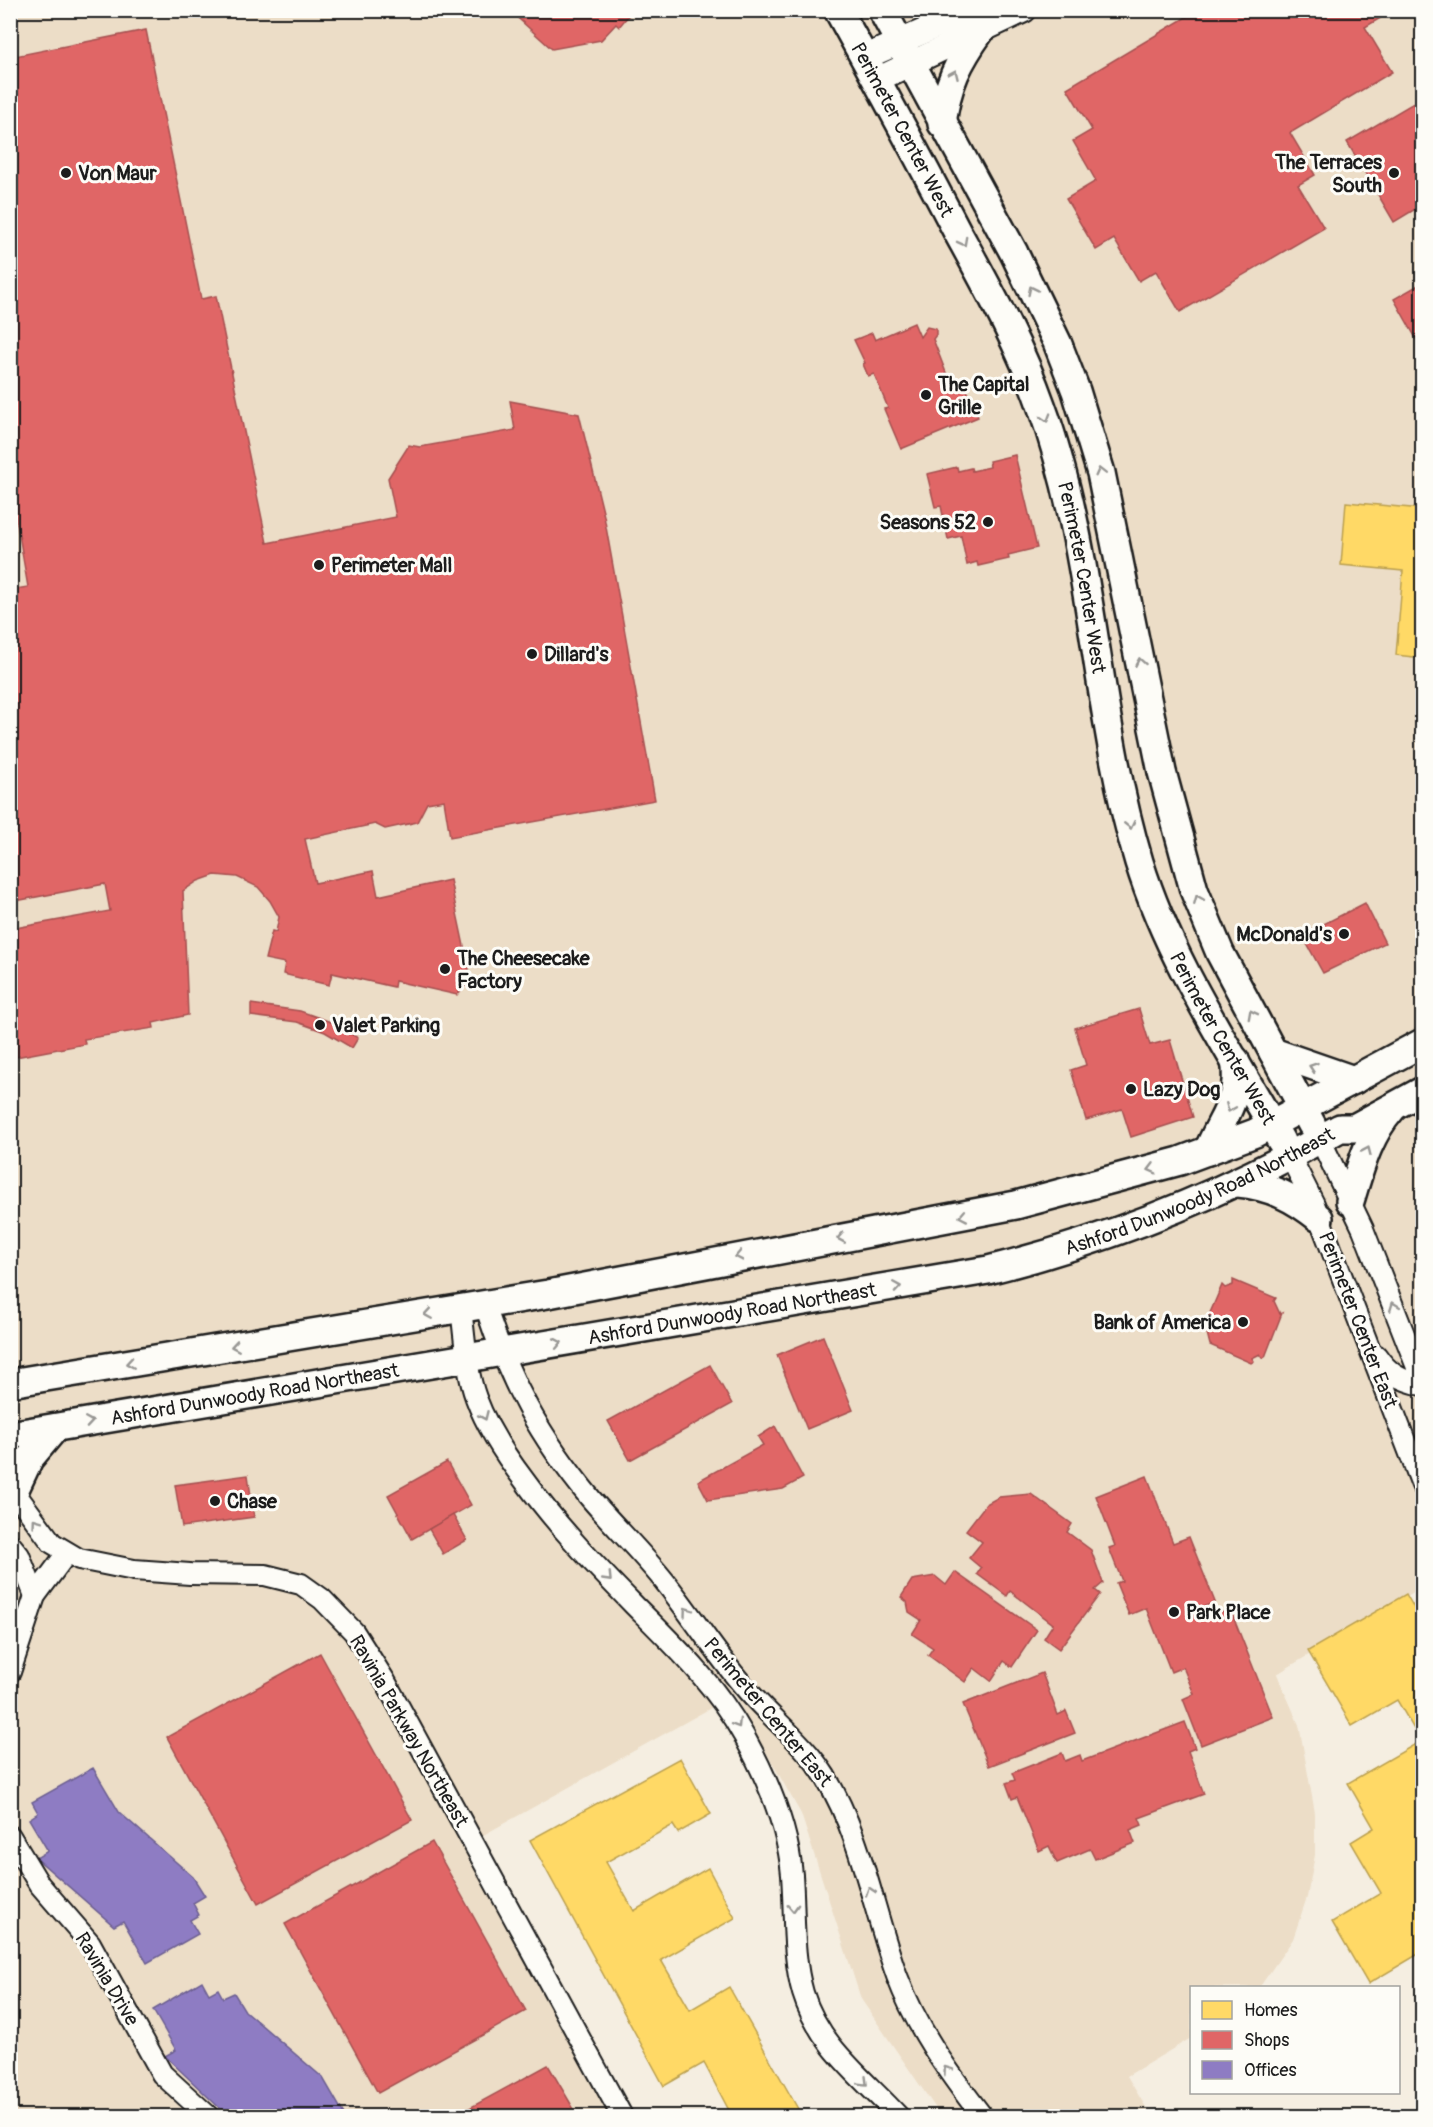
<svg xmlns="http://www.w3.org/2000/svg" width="1433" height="2127" viewBox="0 0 1433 2127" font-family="Pangolin,sans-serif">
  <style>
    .built { fill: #ecddc7 }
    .homes { fill: #ffd966; stroke: #bba050; stroke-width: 1.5 }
    .shops { fill: #e06666; stroke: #a55050; stroke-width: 1.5 }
    .offices { fill: #8e7cc3; stroke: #6c5f91; stroke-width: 1.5 }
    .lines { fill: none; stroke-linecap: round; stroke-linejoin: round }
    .minor-casing { stroke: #1c1c1c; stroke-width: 24 }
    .tertiary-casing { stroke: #1c1c1c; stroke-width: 28 }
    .secondary-casing { stroke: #1c1c1c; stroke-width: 32 }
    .minor { stroke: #fdfcf7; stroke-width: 20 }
    .tertiary { stroke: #fdfcf7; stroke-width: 24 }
    .secondary { stroke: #fdfcf7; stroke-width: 27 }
    .oneway { stroke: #989794 }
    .poi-dot { fill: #1c1c1c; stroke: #fdfcf7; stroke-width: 2 }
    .labels { text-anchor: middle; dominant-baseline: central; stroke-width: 6; stroke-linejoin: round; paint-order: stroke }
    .street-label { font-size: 20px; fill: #1c1c1c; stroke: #fdfcf7 }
    .poi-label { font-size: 20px; font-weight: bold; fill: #1c1c1c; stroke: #fdfcf7; text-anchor: start }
  </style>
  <rect width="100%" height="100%" fill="#f5eee1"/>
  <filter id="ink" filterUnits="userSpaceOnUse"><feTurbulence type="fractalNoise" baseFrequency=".0167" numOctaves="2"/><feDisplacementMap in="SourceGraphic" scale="12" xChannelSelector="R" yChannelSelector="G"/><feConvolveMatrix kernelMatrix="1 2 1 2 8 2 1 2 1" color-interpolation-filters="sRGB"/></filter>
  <g filter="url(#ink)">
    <path class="built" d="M11,11H1422V1587L1277,1674L1299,1725L1315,1813V1855L1307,1897L1293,1939L1261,1985L1258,1987L1192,1988L1191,2038L1127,2076L1151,2116H941L861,1999L801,1814L734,1695L469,1843L624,2116H11Z"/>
    <g class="homes">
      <path d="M1346,502L1422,509V658L1396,655L1403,571L1341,565Z"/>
      <path d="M1406,1594L1422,1622V1952L1368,1984L1332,1922L1381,1893L1351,1842L1374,1828L1348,1783L1421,1741L1397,1700L1352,1726L1308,1651Z"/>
      <path d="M680,1758L711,1814L678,1833L673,1825L606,1862L634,1911L708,1868L735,1918L661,1960L690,2010L729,1987L802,2116H732L704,2063L664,2086L530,1840Z"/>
    </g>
    <g class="shops">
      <path d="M509,10H633L619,27L616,24L601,40L552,49Z"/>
      <path d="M1198,10H1381L1384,16L1365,27L1392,72L1290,133L1315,175L1298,185L1324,228L1180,312L1156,271L1139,281L1114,239L1096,250L1066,199L1096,181L1073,141L1092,130L1067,88Z"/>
      <path d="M146,30L201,299L216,296L267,543L396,517L388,478L409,445L420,447L515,430L510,401L579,414L604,516L655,800L450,837L444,800L427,803L417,822L385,829L375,824L305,839L315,883L373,871L378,896L450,880L471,979L457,995L395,981L394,987L332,973L329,985L283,974L285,963L265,959L272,931L276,932L279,917L270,901L258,887L237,877L215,875L198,881L183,891L188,1015L153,1023L154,1028L84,1039L85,1044L10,1058V929L110,911L105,884L10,902V590L28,587L10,482V57Z"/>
      <path d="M1422,98V205L1394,222L1347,142Z"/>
      <path d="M1422,283V349L1394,299Z"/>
      <path d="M914,323L920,337L927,327L936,329V335L933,339L950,383L962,378L978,417L901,449L884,409L888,408L874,374L868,376L863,364L865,363L854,340L872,333L875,340Z"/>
      <path d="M1015,455L1037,548L1008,555L1009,559L978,566L977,562L967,565L961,536L948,539L941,506L935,507L927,474L957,467L958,471L971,468L972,471L990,467L989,461Z"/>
      <path d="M1365,903L1385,943L1323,973L1302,935Z"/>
      <path d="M251,1004L300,1011L331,1022L358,1038L352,1048L325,1032L297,1022L251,1016Z"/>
      <path d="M1139,1009L1150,1045L1170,1040L1193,1117L1131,1137L1122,1109L1086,1120L1071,1070L1086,1065L1075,1028Z"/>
      <path d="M1233,1280L1276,1298L1274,1301L1280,1314L1282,1313L1265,1357L1263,1358L1260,1354L1252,1358L1254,1361L1251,1363L1210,1345L1206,1329H1203L1222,1285L1225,1288L1233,1285Z"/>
      <path d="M823,1336L853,1410L807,1429L777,1355Z"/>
      <path d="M710,1365L732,1404L630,1460L608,1421Z"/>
      <path d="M775,1426L803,1478L783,1489L708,1500L698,1481L763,1445L758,1437Z"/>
      <path d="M447,1462L471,1505L412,1539L388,1495Z"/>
      <path d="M248,1475L254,1517L182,1527L175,1485Z"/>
      <path d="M1147,1476L1173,1543L1189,1537L1215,1602L1199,1609L1203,1619L1230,1609L1273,1717L1201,1745L1183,1699L1194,1694L1183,1667L1171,1672L1146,1608L1129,1615L1116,1583L1122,1581L1109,1548L1115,1546L1096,1496Z"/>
      <path d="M1031,1494L1072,1524L1067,1532L1091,1550L1103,1583L1095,1590L1100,1594L1059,1649L1044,1638L1053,1624L1010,1591L1007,1596L977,1574L981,1568L969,1558L982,1542L966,1530L986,1504L999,1497Z"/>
      <path d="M453,1515L467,1540L443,1554L429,1529Z"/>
      <path d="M955,1572L1037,1630L1012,1667L1004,1661L991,1681L974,1668L965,1682L928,1655L933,1648L912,1634L921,1620L909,1612L907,1602L901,1597L912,1580L935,1576L946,1585Z"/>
      <path d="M320,1653L412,1820L258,1904L167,1737Z"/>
      <path d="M1042,1673L1058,1715L1066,1711L1075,1733L989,1766L963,1704Z"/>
      <path d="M1185,1722L1195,1748L1188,1751L1204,1794L1139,1818L1142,1825L1130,1830L1135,1843L1095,1859L1090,1849L1057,1863L1049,1846L1039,1851L1017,1797L1012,1799L1006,1783L1015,1780L1012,1773L1062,1753L1065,1761L1080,1755L1082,1761Z"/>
      <path d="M432,1842L526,2011L378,2093L285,1924Z"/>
      <path d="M548,2065L578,2116H455Z"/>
    </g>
    <g class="offices">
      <path d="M93,1768L119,1812L193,1877L205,1896L193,1903L199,1915L190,1920L198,1934L147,1963L123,1921L114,1926L36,1858L48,1851L29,1819L38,1813L32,1802Z"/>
      <path d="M202,1981L209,1994L218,1989L223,1998L234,1993L245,2011L323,2078L345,2116H228L165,2056L176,2050L153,2010Z"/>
    </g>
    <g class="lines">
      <defs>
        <g id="minor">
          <path d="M1320,1139L1363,1229L1422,1380"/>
          <path d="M1290,1156L1314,1204L1422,1485"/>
          <path d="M485,1305C510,1383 539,1436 591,1499C615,1527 642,1553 665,1582C693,1617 717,1656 747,1690C772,1719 804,1743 825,1776C862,1837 873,1910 897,1976C917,2029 948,2072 982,2116"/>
          <path d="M461,1309C465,1338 466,1371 476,1398C487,1428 505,1455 524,1480C557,1526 595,1565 634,1605C675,1646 716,1685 744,1736C767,1778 788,1827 792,1875C795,1915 792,1955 803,1993C819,2046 863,2078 898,2116"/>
          <path d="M1376,1355C1389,1374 1400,1380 1422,1385"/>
          <path d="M10,1486L52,1543L79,1559L134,1570L190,1574L265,1575L301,1584L322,1599L354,1632L385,1681L622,2116"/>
          <path d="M10,1544L19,1555L35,1596"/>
          <path d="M10,1672L35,1596L67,1553"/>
          <path d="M10,1836L39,1884L90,1943L162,2074L208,2116"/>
        </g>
        <g id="tertiary">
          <path d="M863,58L970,11"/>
          <path d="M876,80L1024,10"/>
        </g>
        <g id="secondary">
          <path id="s1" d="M838,10C879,84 919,158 958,233C988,288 1020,345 1041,405C1095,552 1094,713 1139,862C1170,962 1230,1050 1281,1141"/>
          <path d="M882,10L1014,253L1057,342L1076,391L1101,473L1162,772L1194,890L1220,953L1312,1125"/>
          <path d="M944,10L963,15"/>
          <path d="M942,124C947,84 958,62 981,30"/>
          <path d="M1273,1052L1354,1080"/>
          <path d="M1208,1151C1221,1118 1242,1100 1235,1060"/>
          <path d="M1238,1183C1271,1186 1294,1198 1319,1218"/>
          <path d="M1350,1201C1360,1169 1368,1136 1391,1110"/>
          <path d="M10,1383L548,1294L1016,1205L1180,1161L1255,1133L1422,1043"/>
          <path id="s2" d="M10,1435L988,1270C1113,1239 1229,1192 1340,1128H1354L1422,1091"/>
          <path d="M14,1491L29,1459L55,1428"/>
        </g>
      </defs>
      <use href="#minor" class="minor-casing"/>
      <use href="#tertiary" class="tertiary-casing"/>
      <use href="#secondary" class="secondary-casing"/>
      <use href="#minor" class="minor"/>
      <use href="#tertiary" class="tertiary"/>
      <use href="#secondary" class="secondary"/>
    </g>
    <defs><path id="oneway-chevron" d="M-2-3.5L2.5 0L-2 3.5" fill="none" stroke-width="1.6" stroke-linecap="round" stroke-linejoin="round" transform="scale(1.5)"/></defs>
    <g class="oneway">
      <use href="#oneway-chevron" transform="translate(954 74) rotate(-66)"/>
      <use href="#oneway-chevron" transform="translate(963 242) rotate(62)"/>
      <use href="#oneway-chevron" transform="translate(1032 290) rotate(-116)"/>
      <use href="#oneway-chevron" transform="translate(1046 418) rotate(73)"/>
      <use href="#oneway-chevron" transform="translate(1100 472) rotate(-104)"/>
      <use href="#oneway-chevron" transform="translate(1140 662) rotate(-100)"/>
      <use href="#oneway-chevron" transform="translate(1130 825) rotate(77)"/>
      <use href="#oneway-chevron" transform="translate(1198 899) rotate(-112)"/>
      <use href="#oneway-chevron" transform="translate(1252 1014) rotate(-118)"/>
      <use href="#oneway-chevron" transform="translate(1313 1067) rotate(-161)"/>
      <use href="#oneway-chevron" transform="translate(1230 1108) rotate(112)"/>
      <use href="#oneway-chevron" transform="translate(1367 1151) rotate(-66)"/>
      <use href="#oneway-chevron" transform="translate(1152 1169) rotate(165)"/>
      <use href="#oneway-chevron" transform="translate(963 1216) rotate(169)"/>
      <use href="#oneway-chevron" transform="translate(841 1238) rotate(170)"/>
      <use href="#oneway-chevron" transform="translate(739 1256) rotate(169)"/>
      <use href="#oneway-chevron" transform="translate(897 1287) rotate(-9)"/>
      <use href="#oneway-chevron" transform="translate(1394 1306) rotate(-111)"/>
      <use href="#oneway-chevron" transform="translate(428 1314) rotate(171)"/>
      <use href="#oneway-chevron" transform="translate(558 1343) rotate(-11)"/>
      <use href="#oneway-chevron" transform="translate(235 1346) rotate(171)"/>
      <use href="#oneway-chevron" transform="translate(130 1363) rotate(171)"/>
      <use href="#oneway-chevron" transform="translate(484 1416) rotate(66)"/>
      <use href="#oneway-chevron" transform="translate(89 1422) rotate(-9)"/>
      <use href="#oneway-chevron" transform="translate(36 1522) rotate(-126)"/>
      <use href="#oneway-chevron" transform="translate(608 1578) rotate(46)"/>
      <use href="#oneway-chevron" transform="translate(687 1611) rotate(-126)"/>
      <use href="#oneway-chevron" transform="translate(737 1724) rotate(58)"/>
      <use href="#oneway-chevron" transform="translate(870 1891) rotate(-108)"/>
      <use href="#oneway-chevron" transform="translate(793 1908) rotate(88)"/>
      <use href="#oneway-chevron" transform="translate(947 2070) rotate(-125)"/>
      <use href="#oneway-chevron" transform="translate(864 2082) rotate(44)"/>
    </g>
  </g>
  <g class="poi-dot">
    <circle cx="66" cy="173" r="6"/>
    <circle cx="1394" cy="173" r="6"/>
    <circle cx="926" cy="395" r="6"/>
    <circle cx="988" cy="522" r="6"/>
    <circle cx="319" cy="565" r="6"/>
    <circle cx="532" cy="654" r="6"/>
    <circle cx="1344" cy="934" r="6"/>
    <circle cx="445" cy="969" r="6"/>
    <circle cx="320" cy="1025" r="6"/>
    <circle cx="1131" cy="1089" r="6"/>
    <circle cx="1243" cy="1322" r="6"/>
    <circle cx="215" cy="1501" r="6"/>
    <circle cx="1174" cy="1612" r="6"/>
  </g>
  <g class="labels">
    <g class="street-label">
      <text stroke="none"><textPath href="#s1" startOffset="136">Perimeter Center West</textPath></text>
      <text stroke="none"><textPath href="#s1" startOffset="622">Perimeter Center West</textPath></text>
      <text stroke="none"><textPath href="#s1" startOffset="1108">Perimeter Center West</textPath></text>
      <text stroke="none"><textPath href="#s2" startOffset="1218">Ashford Dunwoody Road Northeast</textPath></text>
      <text stroke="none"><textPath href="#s2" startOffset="732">Ashford Dunwoody Road Northeast</textPath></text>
      <text transform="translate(1358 1320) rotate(69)">Perimeter Center East</text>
      <text stroke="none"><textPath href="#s2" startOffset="248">Ashford Dunwoody Road Northeast</textPath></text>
      <text transform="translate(768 1712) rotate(50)">Perimeter Center East</text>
      <text transform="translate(409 1731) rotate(60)">Ravinia Parkway Northeast</text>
      <text transform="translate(107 1979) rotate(59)">Ravinia Drive</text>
    </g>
    <g class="poi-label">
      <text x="1382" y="162" text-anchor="end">The Terraces<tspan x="1382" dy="23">South</tspan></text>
      <text x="78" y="173">Von Maur</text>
      <text x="938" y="384">The Capital<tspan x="938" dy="23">Grille</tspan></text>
      <text x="976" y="522" text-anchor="end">Seasons 52</text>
      <text x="331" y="565">Perimeter Mall</text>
      <text x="544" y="654">Dillard's</text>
      <text x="1332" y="934" text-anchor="end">McDonald's</text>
      <text x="457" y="958">The Cheesecake<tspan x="457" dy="23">Factory</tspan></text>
      <text x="332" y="1025">Valet Parking</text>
      <text x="1143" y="1089">Lazy Dog</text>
      <text x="1231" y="1322" text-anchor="end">Bank of America</text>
      <text x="227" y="1501">Chase</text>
      <text x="1186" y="1612">Park Place</text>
    </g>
  </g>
  <rect width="1433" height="2127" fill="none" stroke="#fdfcf7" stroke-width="36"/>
  <rect x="18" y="18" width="1397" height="2091" fill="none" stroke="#1c1c1c" stroke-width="2" filter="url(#ink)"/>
  <rect x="1190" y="1986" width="210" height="108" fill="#fdfcf7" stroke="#a3a29f" stroke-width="1.5"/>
  <rect x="1202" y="2001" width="30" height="18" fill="#ffd966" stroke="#a3a29f" stroke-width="1.5"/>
  <text x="1244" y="2016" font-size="18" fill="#1c1c1c">Homes</text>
  <rect x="1202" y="2031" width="30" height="18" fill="#e06666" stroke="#a3a29f" stroke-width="1.5"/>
  <text x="1244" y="2046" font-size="18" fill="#1c1c1c">Shops</text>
  <rect x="1202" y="2061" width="30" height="18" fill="#8e7cc3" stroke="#a3a29f" stroke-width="1.5"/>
  <text x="1244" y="2076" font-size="18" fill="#1c1c1c">Offices</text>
</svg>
